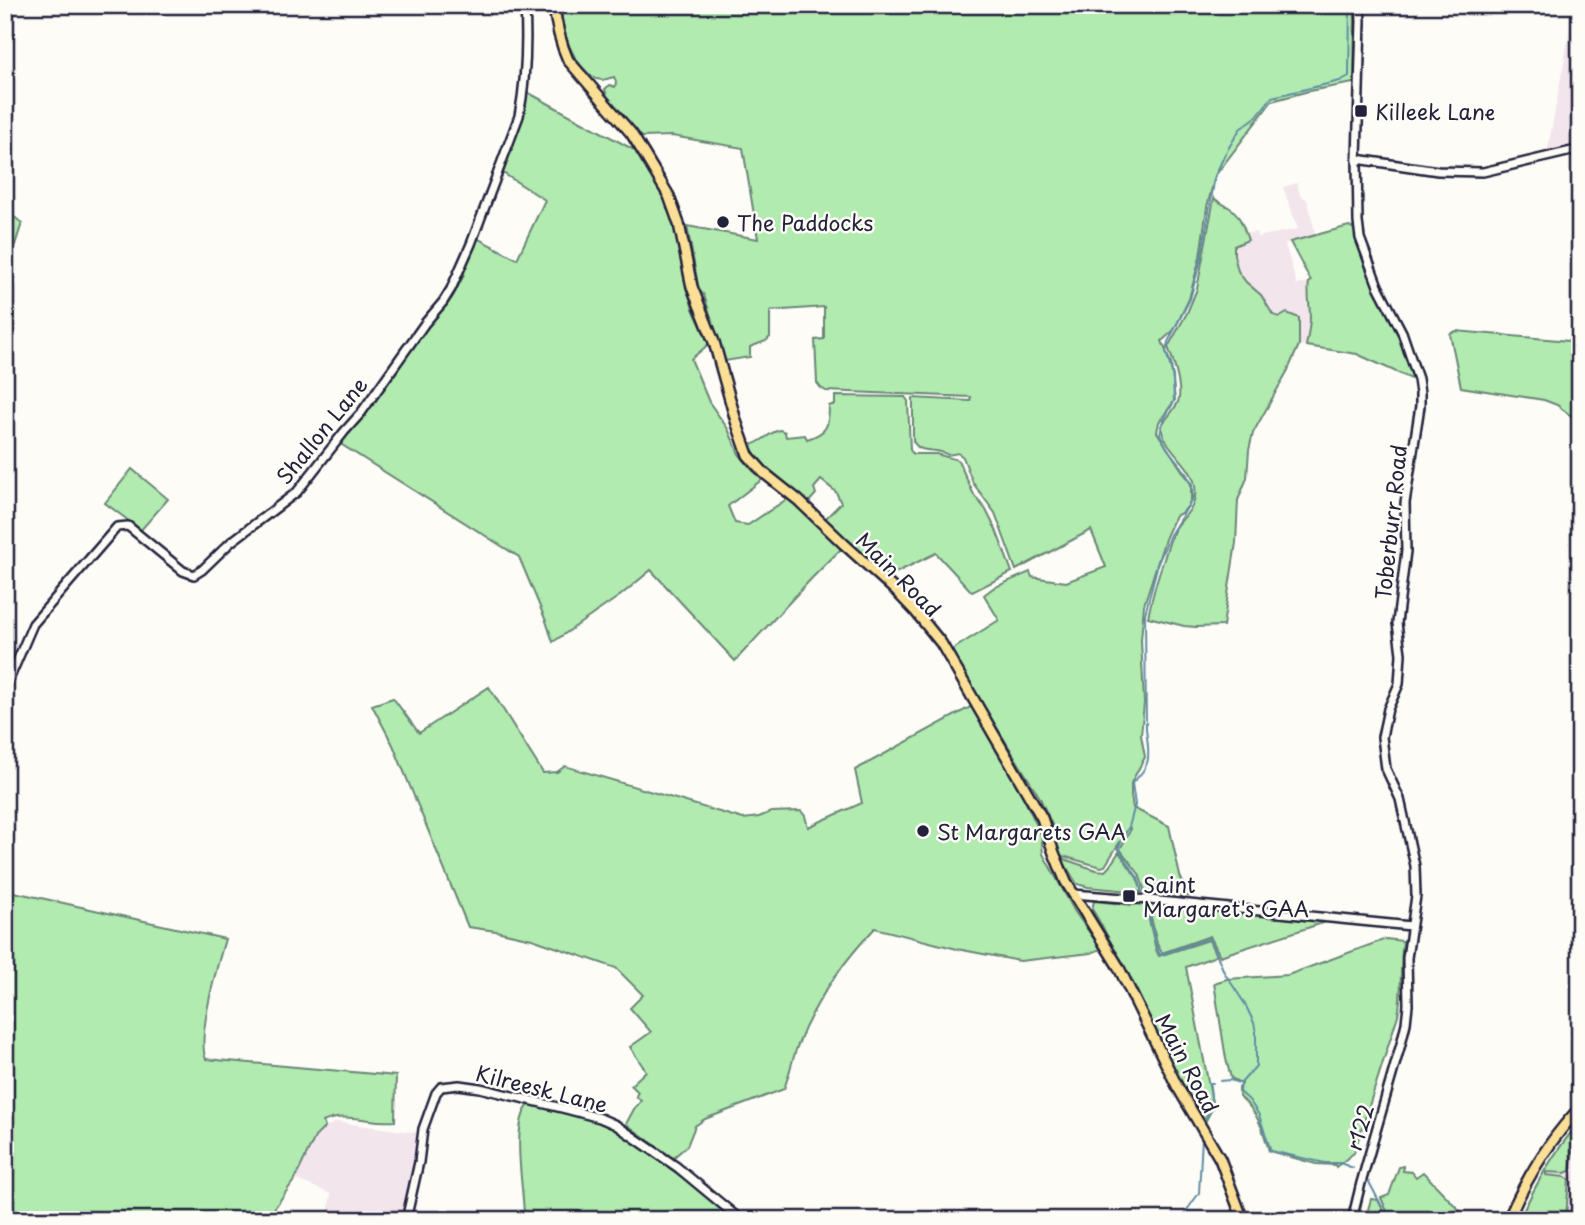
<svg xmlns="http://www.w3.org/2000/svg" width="1585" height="1225" viewBox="0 0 1585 1225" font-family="'Playpen Sans',sans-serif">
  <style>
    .built { fill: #f3e5ec }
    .green { fill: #b1ebb0; stroke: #6a8676; stroke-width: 2 }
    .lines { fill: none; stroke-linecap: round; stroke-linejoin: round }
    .stream { stroke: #618da5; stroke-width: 2 }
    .minor-casing { stroke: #22223b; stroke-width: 12 }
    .major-casing { stroke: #22223b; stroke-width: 14 }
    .minor { stroke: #fdfcf7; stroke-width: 7 }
    .major { stroke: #fbdf96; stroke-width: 9 }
    .poi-dot { fill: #22223b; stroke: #fdfcf7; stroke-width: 2.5 }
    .labels { text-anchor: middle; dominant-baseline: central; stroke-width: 5; stroke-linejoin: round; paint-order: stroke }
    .poi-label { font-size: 21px; fill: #22223b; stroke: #fdfcf7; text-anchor: start }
    .street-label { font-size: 21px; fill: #22223b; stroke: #fdfcf7 }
  </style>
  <rect width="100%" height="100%" fill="#fdfcf7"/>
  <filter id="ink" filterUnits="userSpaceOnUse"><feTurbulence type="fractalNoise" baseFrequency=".0143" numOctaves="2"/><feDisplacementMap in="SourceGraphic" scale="14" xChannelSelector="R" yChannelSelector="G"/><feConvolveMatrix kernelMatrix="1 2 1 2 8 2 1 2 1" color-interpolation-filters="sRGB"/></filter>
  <g filter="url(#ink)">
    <g class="built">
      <path d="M1571,5H1580V146L1547,154L1573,12Z"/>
      <path d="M1297,183L1300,195L1307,200L1316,235L1285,244L1297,285L1309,282L1307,291L1310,315V329L1306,346L1299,345V318L1280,317L1273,315L1261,295L1246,282L1238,271L1234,255V245L1248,240L1246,234L1256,232L1257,237L1298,229L1283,187Z"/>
      <path d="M337,1122L418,1133V1146L402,1220H327L331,1194L295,1179L315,1137L325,1127Z"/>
      <path d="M1580,1122V1220H1519L1535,1187L1551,1159Z"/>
    </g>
    <g class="green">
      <path d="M560,5H1355L1354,83L1309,91L1272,101L1215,176L1207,207L1200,257L1189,299L1174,330L1162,341L1171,364L1175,400L1159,422L1157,432L1191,484V498L1188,506L1183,512L1177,515L1173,521L1165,539L1144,605L1141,640L1144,703L1141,735L1145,757L1131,783V795L1133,808L1169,826L1180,876L1189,896L1145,892L1139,874L1120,849L1131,829L1129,827L1105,866L1101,867L1059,855L1052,825L1040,798L950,651L999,620L984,595L993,588L1030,572L1032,577L1066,582L1106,567L1091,530L1016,570L995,513L973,483L963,457L958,453L948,455C935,446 921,456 913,441V398L970,401L971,397L826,391L821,388L817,383L815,340L824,339V307L770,311V337L766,341L750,347V357L725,361L704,295L699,290L687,226L758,239L743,148L672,136L642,137L607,96L605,89L610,85L615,87L616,82L614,77L603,80L596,79C571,63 563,34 560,5Z"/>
      <path d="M527,92L640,153L667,201L674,217L684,278L693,309L709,344L691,359L709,402L728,429L739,454L753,471L764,478L728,506L735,523L748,525L790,497L841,549L812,578L735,661L651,570L621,595L553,642L546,621L519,557L339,443L358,421L399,365L411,347L452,298L464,275L465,263L477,238L517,259L545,200L503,173L520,125Z"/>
      <path d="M1214,198C1219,203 1224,204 1230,208C1240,214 1244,229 1248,240L1234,246V255L1238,271L1246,282L1261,295L1273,315L1280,317L1287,313L1299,318V345L1288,370L1253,433L1249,450L1247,478L1238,500L1236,543L1223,626L1196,627L1184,626L1148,617C1152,597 1157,578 1164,559C1167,549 1170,538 1175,529C1185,513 1198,508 1195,486C1192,463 1163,449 1161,426C1166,418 1174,411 1178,402C1183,390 1173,359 1168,347L1187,313L1197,289Z"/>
      <path d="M8,212L22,223L5,276V213Z"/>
      <path d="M1349,226L1354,229L1364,264L1397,333L1416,381L1357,354L1306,346C1308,336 1310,327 1310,317C1310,305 1307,294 1309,282L1311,281L1290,242Z"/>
      <path d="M1456,331L1580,342V423L1557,405L1544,400L1461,387L1450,334Z"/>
      <path d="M835,396L905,397L908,401L910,450L913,454H936L958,460L974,495L986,510L996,530L1012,572L972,592L936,553L887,577L824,520L841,503L836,492L821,480L814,488L816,494L808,503L792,488L760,462L750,445C762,443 769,432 780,430L785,432L786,437L805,435L807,439C827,433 829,426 829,406L835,404Z"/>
      <path d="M132,469L168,499L141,530L105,503Z"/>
      <path d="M489,687L543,773L557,772L565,766L743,819L759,817L771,812L801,811L805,816L808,827L862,803L855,770L972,706L1017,784L1041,834L1043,854L1075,912L1101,949L1091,953L1020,961L957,949L875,928C843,962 814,1002 797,1047C792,1061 789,1075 784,1089L705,1119L695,1126L687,1146L673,1158L626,1124L634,1109L641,1101L636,1096L638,1092L631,1085L646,1071L630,1047L651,1032L630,1008L643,995L616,968L532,939L496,931L468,927L393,745L372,705L393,698L419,733Z"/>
      <path d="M1119,852L1137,878L1142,892L1088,887L1077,884L1061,858L1096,870L1105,871L1109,867Z"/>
      <path d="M5,890L225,939C218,963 196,1038 206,1059L396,1076L395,1121C371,1124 345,1111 323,1122L325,1127L315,1137L295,1179L269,1216L300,1220H5V970L7,966L5,964Z"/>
      <path d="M1094,901L1132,905L1145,903L1156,950L1159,956L1209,940L1216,956L1186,967L1213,1107L1204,1124C1163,1053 1134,978 1092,909Z"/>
      <path d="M1148,903L1172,907L1326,922L1220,956L1210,936L1162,953L1157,944Z"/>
      <path d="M1386,939L1403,941C1399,966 1403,991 1398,1015L1354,1153L1336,1167L1335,1165L1316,1164L1269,1151C1263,1129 1258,1112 1239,1096V1088L1242,1084L1231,1078L1226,1059L1214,983L1227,979L1288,975Z"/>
      <path d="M530,1104L599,1121L613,1127L690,1183L733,1220H524C525,1192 509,1123 530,1104Z"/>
      <path d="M1580,1122V1135L1573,1151L1570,1171L1565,1173L1546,1172V1175L1565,1177L1569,1179L1566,1216L1563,1218L1546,1217L1534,1220H1519C1536,1184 1554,1151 1580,1122Z"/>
      <path d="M1403,1166V1171L1412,1172L1416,1177L1423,1172L1464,1215L1465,1220H1391L1381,1198L1389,1195L1399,1167Z"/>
      <path d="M1371,1199L1378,1200L1388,1220H1365Z"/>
    </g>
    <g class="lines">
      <g class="stream">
        <path d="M1142,891L1138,878L1118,848L1129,827L1135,805L1132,783C1153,764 1149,755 1146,729L1145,614L1158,563L1170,535L1193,498L1192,484L1184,470L1167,448L1160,434L1164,419L1174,402L1173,376L1166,352L1168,342L1190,299L1201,259L1215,176L1225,154L1240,129L1256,117L1272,97L1340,81L1349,76L1350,5"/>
        <path d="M1148,910L1155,943L1160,955L1210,938L1224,972L1245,1004L1254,1023L1256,1032V1066L1241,1083L1240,1092L1249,1100L1259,1115L1271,1151L1325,1163H1340L1353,1168"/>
        <path d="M1220,1081L1230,1080L1239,1083"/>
        <path d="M1204,1125C1208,1105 1214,1104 1209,1083H1213"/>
        <path d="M1369,1182L1389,1220"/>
        <path d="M1180,1220L1199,1193L1202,1137"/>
      </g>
      <defs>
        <g id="minor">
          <path d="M1357,159L1438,171L1483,172L1580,149"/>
          <path d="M5,689L33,624L117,527L128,526L183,571L194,575L202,570L231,542L297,492L344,432L361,413L425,323L443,302L451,289L471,244L519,116C526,80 527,42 525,5"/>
          <path d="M1073,894L1149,900L1411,926"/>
          <path d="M406,1220L419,1162L423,1129L436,1093L441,1087L459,1085L480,1088L566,1109L600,1118L616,1125L677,1167L741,1220"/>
          <path d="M1352,1220L1361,1183L1401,1044L1406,1023L1408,1005L1407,958L1416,896L1415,866L1400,799L1386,769L1382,737L1388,709L1399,684L1401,654L1397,623L1406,551L1405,503L1420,406V393L1418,379L1402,332L1378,286L1360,238L1358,222L1357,159L1361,21L1360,5"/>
        </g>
        <g id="major">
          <path d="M554,5C556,25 560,42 568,60L631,133L644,154L669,196L679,224L692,287L714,342L736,421L748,455L764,473L798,500L844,544L895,590L916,612L941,643L1042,818L1054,853L1066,882L1118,966L1177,1086L1220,1159L1243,1220"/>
          <path d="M1508,1220C1526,1179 1548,1141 1580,1108"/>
        </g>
      </defs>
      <use href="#minor" class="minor-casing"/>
      <use href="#major" class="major-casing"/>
      <use href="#minor" class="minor"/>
      <use href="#major" class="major"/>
    </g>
  </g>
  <g class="poi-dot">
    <rect x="1354" y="104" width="14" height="14" rx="3.5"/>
    <circle cx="723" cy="222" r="7"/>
    <circle cx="923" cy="831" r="7"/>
    <rect x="1122" y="889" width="14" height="14" rx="3.5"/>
  </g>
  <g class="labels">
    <g class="poi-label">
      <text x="1375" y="111">Killeek Lane</text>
      <text x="737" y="222">The Paddocks</text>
      <text x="937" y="831">St Margarets GAA</text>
      <text x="1143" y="884">Saint<tspan x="1143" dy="24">Margaret's GAA</tspan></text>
    </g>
    <g class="street-label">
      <text transform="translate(321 430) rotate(-51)">Shallon Lane</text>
      <text transform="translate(1390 522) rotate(-84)">Toberburr Road</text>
      <text transform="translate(899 574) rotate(45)">Main Road</text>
      <text transform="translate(1188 1063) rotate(62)">Main Road</text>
      <text transform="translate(542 1088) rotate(14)">Kilreesk Lane</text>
      <text transform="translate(1359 1127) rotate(-73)">r122</text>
    </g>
  </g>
  <rect width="1585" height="1225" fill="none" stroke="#fdfcf7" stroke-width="28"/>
  <rect x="14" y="14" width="1557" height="1197" fill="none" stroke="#22223b" stroke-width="2.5" filter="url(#ink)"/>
</svg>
